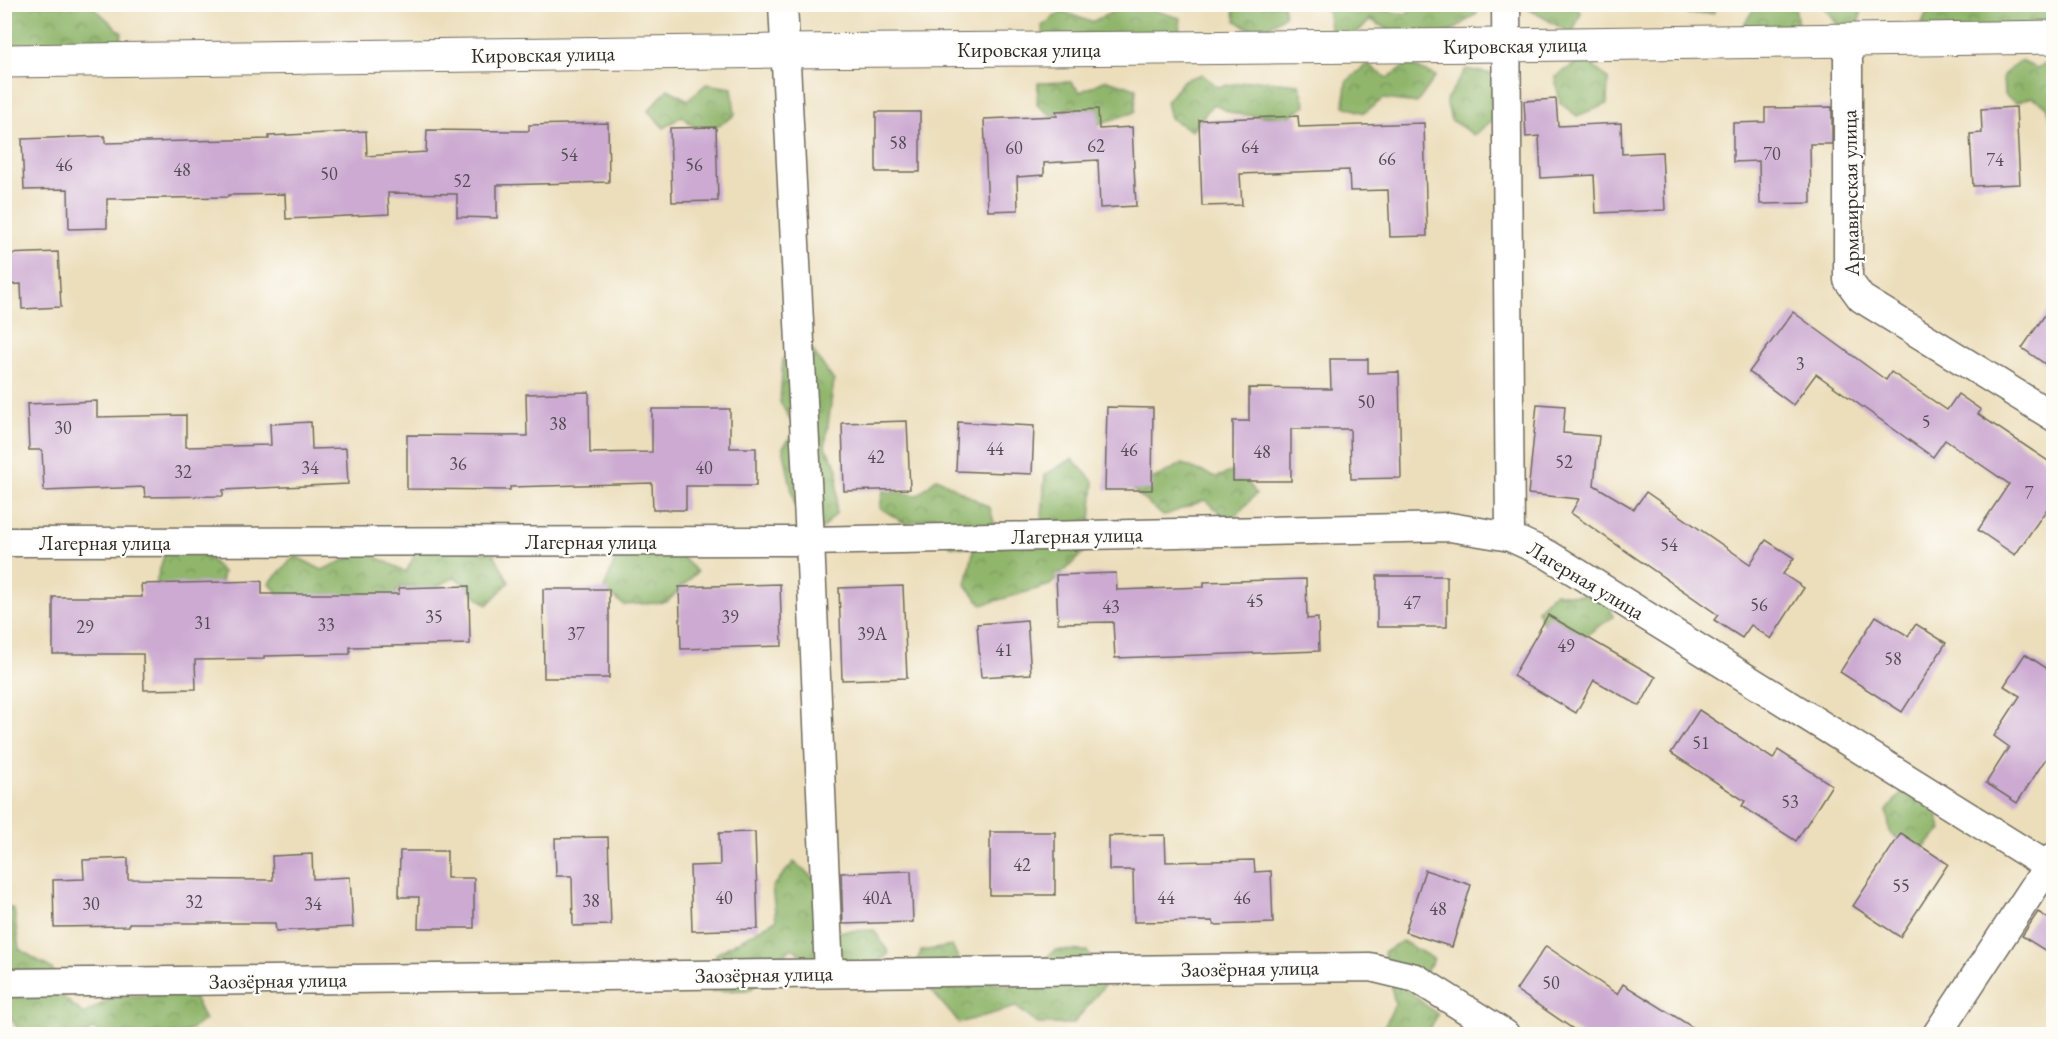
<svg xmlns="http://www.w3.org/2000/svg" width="2058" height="1039" viewBox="0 0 2058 1039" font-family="'EB Garamond',serif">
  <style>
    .forest { fill: url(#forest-crowns); stroke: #5e704c; stroke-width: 1.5 }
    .building { fill: #ccaad1 }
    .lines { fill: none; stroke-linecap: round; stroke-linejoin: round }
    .minor-casing { stroke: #6f6a5d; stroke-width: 31 }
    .tertiary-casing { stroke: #6f6a5d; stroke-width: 35 }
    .minor { stroke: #fff; stroke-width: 28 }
    .tertiary { stroke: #fff; stroke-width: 33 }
    .labels { text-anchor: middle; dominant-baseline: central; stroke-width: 4.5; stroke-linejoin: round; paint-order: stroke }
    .number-label { font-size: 18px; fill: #534b54 }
    .street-label { font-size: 21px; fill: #2b2b2b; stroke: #fdfcf7 }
  </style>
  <defs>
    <pattern id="forest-crowns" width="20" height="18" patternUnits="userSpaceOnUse" patternTransform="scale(1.5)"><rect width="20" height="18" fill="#90b66c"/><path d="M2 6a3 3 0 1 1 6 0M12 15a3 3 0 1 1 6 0" fill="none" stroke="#769459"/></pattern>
  </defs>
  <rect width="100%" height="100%" fill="#fdfcf7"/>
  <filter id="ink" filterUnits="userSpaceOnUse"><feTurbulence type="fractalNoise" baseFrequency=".0167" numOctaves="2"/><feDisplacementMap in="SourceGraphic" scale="12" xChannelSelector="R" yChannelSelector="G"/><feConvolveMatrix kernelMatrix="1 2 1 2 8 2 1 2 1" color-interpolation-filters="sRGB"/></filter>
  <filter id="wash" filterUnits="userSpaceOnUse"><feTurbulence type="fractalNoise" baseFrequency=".008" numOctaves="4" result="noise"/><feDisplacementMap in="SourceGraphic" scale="24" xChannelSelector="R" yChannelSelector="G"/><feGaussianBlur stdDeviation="1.35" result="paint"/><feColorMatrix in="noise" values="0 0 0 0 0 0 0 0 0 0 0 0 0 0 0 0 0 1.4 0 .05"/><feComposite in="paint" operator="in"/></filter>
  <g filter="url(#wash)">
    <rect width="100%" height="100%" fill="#ecdebb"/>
    <g class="forest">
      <path d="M1477,4V13L1443,38H1403L1371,20L1354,35L1331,34L1327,8L1331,5H1371L1377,9L1406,14L1414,5Z"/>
      <path d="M5,5H91L122,33L117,53L5,55Z"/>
      <path d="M1128,5H1136L1180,18L1179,37L1044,36L1042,26L1062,11L1091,22Z"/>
      <path d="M1232,5H1283L1285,15L1259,34L1236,21Z"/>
      <path d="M1525,5H1575L1581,13L1572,34L1525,7Z"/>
      <path d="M1683,5H1719L1713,13L1688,14Z"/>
      <path d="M1756,5H1795L1798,26L1741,30Z"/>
      <path d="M1822,5H1863L1857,29L1839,26Z"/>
      <path d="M1930,5H2053V39L1919,31Z"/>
      <path d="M1584,58L1608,79L1607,104L1577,116L1560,103L1555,77Z"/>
      <path d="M2053,60V124L2047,106L2032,97L2016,103L2004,95L2003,75L2020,61L2037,68Z"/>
      <path d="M1367,64L1387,78L1408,64L1436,76L1417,103L1383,99L1364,113L1344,106L1346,82Z"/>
      <path d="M1466,69L1503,76L1511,105L1474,135L1451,120L1446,100Z"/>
      <path d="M1202,74L1217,87L1256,80L1299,84L1306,105L1287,118L1234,114L1213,104L1192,131L1170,118L1166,102L1184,80Z"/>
      <path d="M1106,80L1136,88L1135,112L1090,127L1072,107L1052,116L1037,105L1038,83L1071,82L1080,92Z"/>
      <path d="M706,84L732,88L735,115L704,135L682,116L664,128L648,111L668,89L688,100Z"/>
      <path d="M808,344L834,381L825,447L838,468L836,514L821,530L795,506L783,447L796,430L780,402L783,359Z"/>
      <path d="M1072,459L1094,482L1089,547L1050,585L982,605L966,585L974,548L950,546L935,516L906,524L880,508L883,491L918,495L937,478L990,508L999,541L1040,545L1045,475Z"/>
      <path d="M1182,464L1216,477L1239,470L1256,494L1230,522L1205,500L1163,516L1132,489Z"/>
      <path d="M457,527L468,550L494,554L509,582L487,605L455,577L425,593L401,586L388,605L292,610L269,583L295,556L322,570L365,551L406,572L426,532Z"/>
      <path d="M668,543L697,572L667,602L624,605L604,589L617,555Z"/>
      <path d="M166,549L200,550L223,572L216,606L178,614L156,582Z"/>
      <path d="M1554,593L1609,598L1613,617L1569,647L1549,637L1537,610Z"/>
      <path d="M1903,790L1930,796L1942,830L1917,854L1890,833L1887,811Z"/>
      <path d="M794,862L818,882L823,932L874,930L889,953L868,971L815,964L792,948L750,990L711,991L716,954L776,920L772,887Z"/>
      <path d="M5,906L14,909L19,949L52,969L64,998L84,1014L115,996L193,995L205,1020L184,1034H104L92,1029L87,1034H21L7,1011L5,1013Z"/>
      <path d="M1402,941L1434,959L1412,994L1438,1015L1426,1034H1381L1395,1004L1384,952Z"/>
      <path d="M952,946L969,980L1012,986L1055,950L1087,951L1104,986L1073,1024H1038L1016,1007L959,1023L931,990L907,985L921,951Z"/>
    </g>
    <g id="blocks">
      <g class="building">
        <path d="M1556,99L1558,126L1621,123L1622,154L1662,152L1665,210L1596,213L1594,175L1541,178L1539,136L1526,137L1524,101Z"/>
        <path d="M1832,107V144H1810L1811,203L1760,204L1759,161L1733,162V123L1765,122V108Z"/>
        <path d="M2016,107L2020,184L1973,186L1970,134L1982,133L1981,109Z"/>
        <path d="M1098,109L1099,129L1132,127L1136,206L1100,208L1098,160L1044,163V175L1017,177L1018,210L988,211L984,119L1057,116L1056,111Z"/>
        <rect x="876" y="112" width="44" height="60"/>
        <path d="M1298,116L1299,127L1424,123L1427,236L1390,237L1388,190L1350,191L1349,170L1240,174L1242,205L1202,206L1199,120Z"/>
        <path d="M608,123L609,182L497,185V218L457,217V194L388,193L389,214L286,219L285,194L228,195V197L107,199V228L69,229L68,189L24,190L22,139L105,136V143L269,139V136L366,131L367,156L426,152L427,130L529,131V125Z"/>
        <path d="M716,127L718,201L672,202L670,128Z"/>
        <path d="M58,252L61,307L22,309L21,284L4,285V254Z"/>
        <path d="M2054,302V370L2022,348Z"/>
        <path d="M1793,312L1886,380L1891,372L1947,410L1958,394L1981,410L1978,414L2054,465V499L2015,555L1978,530L2009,484L1945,440L1933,457L1816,374L1793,405L1749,372Z"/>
        <path d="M1330,359H1368V373L1399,372L1401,478L1351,479L1350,429H1291V481H1233V421H1249V388L1331,389Z"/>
        <path d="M589,392L590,453L652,452V409H730V448H756V486H686V510H653L652,483L510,487V490L407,489V435L527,436L526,394Z"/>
        <path d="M97,401V417L186,415V447L271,445L270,424L311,422L312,449L346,448L348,484L223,490V496L145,497L144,487L44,491L42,450H29L27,404Z"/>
        <path d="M1537,404L1565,406L1563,433L1599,436L1594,485L1634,509L1646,492L1750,564L1766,540L1794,558L1783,574L1804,588L1771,639L1751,625L1742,638L1714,620L1718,615L1571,513L1579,499L1528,494Z"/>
        <path d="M1107,407L1153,408L1152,490H1105Z"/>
        <path d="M907,421L910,489L844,491L842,423Z"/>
        <path d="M958,422L1034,426L1032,474L956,471Z"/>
        <path d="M1116,573L1117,590L1204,587V582L1306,579L1307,619L1318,618L1319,651L1115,658L1113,622L1058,623L1056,575Z"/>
        <rect x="1377" y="576" width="70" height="51"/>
        <path d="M262,581V594H399V588L469,586L470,644L350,647V654L264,656V659L195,660L196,689L144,690L143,654H53V597H142L141,584Z"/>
        <path d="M780,584L782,646L681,649L679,587Z"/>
        <path d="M903,586L907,678L842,680L839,588Z"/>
        <path d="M543,589H609V678H544Z"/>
        <path d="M1548,615L1656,677L1640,706L1594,680L1576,713L1513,676Z"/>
        <path d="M1876,616L1908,636L1916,624L1946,643L1902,712L1840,672Z"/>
        <path d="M1027,620L1031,674L981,677L977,624Z"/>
        <path d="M2025,654L2054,673V746L2017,803L1986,783L2009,747L1994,736L2020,696L2004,686Z"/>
        <path d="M1699,710L1773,759L1778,750L1832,785L1796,841L1742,806L1745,801L1671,753Z"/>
        <path d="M755,832L758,929L692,931L690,866L720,865L719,833Z"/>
        <rect x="990" y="832" width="65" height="63"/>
        <path d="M1901,833L1948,864L1900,937L1853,906Z"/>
        <path d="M1165,835L1166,862L1254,860L1255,872L1271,871L1273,923L1214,925L1213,921L1134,922L1133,870H1109V836Z"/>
        <path d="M608,837L611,925L573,926L572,876H556L555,838Z"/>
        <path d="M400,851H447V878H474V928H418L419,897H399Z"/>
        <path d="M312,854L313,879L350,877L353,927L276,931L275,923H129V926L54,927L53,880L84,879L83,860L128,858V879L273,880L272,856Z"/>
        <path d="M1425,870L1471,885L1452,947L1405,932Z"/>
        <path d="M911,871L913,922L843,924L841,873Z"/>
        <path d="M2038,912L2054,922V956L2022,936Z"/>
        <path d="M1546,946L1617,994L1623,984L1705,1035H1582L1516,990Z"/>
      </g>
    </g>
  </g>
  <g filter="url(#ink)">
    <use href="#blocks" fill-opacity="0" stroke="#6f6a5d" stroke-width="1.5"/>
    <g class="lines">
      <defs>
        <g id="minor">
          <path d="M783,4L810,541L829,973"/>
          <path d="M1506,4L1510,537"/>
          <path d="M1848,39V280L1861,298L2054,417"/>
          <path d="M4,542L810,541L1450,527L1510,537L1547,554L2054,870"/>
          <path d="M4,983L1370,967L1416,978L1505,1034"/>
          <path d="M1937,1034L2054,857"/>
        </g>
        <path id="tertiary" d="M4,61L784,51L1506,45L2054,37"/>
      </defs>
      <use href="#minor" class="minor-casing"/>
      <use href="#tertiary" class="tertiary-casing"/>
      <use href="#minor" class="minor"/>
      <use href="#tertiary" class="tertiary"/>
    </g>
  </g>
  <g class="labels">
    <g class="number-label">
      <text x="898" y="142">58</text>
      <text x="1096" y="145">62</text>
      <text x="1250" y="146">64</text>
      <text x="1014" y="147">60</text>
      <text x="1772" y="153">70</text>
      <text x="569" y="154">54</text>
      <text x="1387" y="158">66</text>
      <text x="1995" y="159">74</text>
      <text x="64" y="164">46</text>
      <text x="694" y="164">56</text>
      <text x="182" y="169">48</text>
      <text x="329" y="173">50</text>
      <text x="462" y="180">52</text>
      <text x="1800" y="363">3</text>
      <text x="1366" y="401">50</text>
      <text x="1926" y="421">5</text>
      <text x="558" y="423">38</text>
      <text x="63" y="427">30</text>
      <text x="995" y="448">44</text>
      <text x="1129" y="449">46</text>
      <text x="1262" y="451">48</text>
      <text x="876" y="456">42</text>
      <text x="1564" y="461">52</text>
      <text x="458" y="463">36</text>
      <text x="310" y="467">34</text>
      <text x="704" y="467">40</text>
      <text x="183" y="471">32</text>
      <text x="2029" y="492">7</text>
      <text x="1669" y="544">54</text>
      <text x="1255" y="600">45</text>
      <text x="1412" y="602">47</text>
      <text x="1759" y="604">56</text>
      <text x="1111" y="606">43</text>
      <text x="434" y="616">35</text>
      <text x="730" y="616">39</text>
      <text x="203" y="622">31</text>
      <text x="326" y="624">33</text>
      <text x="85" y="626">29</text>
      <text x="576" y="633">37</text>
      <text x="872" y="633">39А</text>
      <text x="1566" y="645">49</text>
      <text x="1004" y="649">41</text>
      <text x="1893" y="658">58</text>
      <text x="1701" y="742">51</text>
      <text x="1790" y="801">53</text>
      <text x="1022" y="864">42</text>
      <text x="1901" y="885">55</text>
      <text x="724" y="897">40</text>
      <text x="877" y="897">40А</text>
      <text x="1166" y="897">44</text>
      <text x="1242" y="897">46</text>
      <text x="591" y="900">38</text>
      <text x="194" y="901">32</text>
      <text x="91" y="903">30</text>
      <text x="313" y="903">34</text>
      <text x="1438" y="908">48</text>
      <text x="1551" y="982">50</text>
    </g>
    <g class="street-label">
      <text transform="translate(1515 45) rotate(-1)">Кировская улица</text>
      <text x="1029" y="49">Кировская улица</text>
      <text transform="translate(543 54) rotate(-1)">Кировская улица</text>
      <text transform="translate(1850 193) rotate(-91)">Армавирская улица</text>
      <text transform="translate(1077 535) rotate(-1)">Лагерная улица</text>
      <text x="591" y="541">Лагерная улица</text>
      <text x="105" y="542">Лагерная улица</text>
      <text transform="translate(1586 580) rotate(31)">Лагерная улица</text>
      <text transform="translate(1250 968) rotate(-1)">Заозёрная улица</text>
      <text transform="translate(764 974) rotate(-1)">Заозёрная улица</text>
      <text transform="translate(278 980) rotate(-1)">Заозёрная улица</text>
    </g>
  </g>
  <rect width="2058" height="1039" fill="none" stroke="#fdfcf7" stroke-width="24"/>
</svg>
